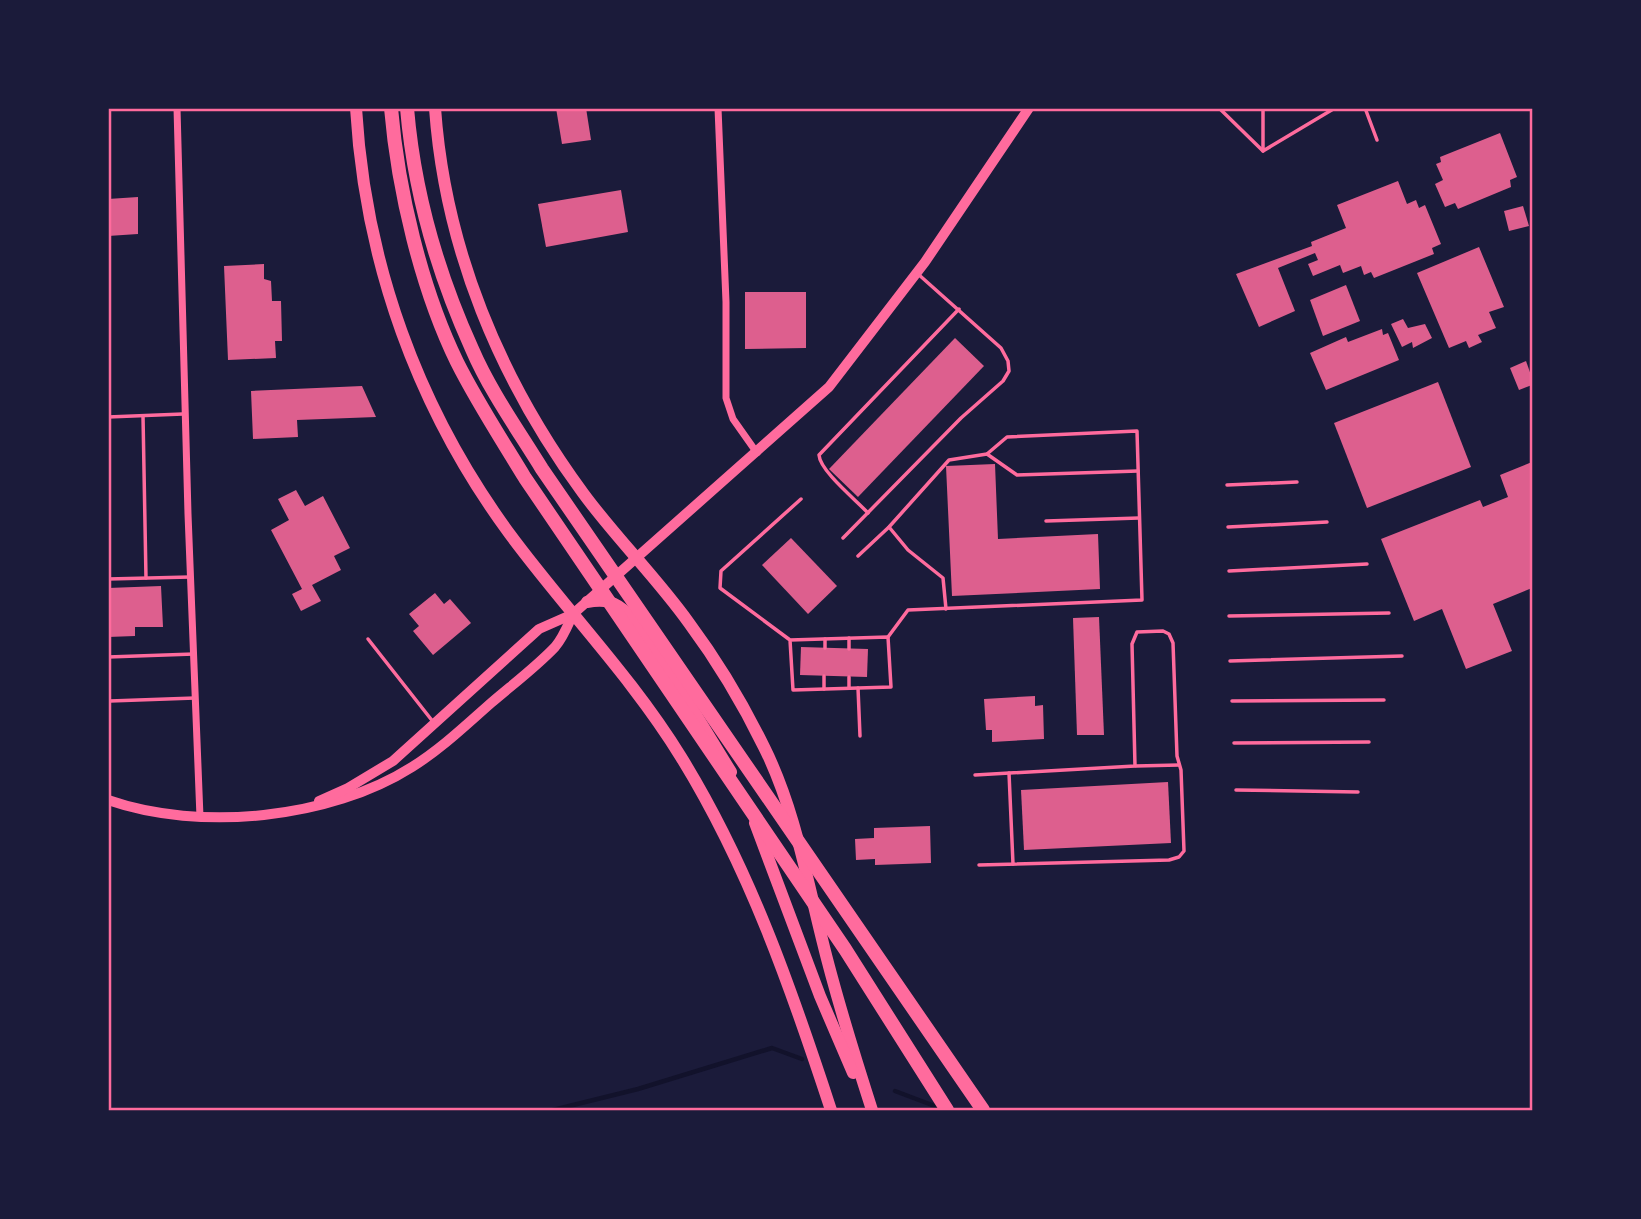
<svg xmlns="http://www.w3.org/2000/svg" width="1641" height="1219" viewBox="0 0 1641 1219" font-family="Raleway,sans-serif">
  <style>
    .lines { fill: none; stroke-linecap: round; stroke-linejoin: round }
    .stream { stroke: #12122b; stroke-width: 4.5 }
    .building { fill: #dd5f8e }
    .service { stroke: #ff6b9d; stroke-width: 3.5 }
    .minor { stroke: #ff6b9d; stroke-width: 7 }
    .tertiary { stroke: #ff6b9d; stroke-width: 10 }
    .trunk { stroke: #ff6b9d; stroke-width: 12 }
    .motorway { stroke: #ff6b9d; stroke-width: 14 }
    .neatline { fill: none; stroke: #ff6b9d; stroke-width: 2.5 }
  </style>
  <rect width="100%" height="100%" fill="#1b1b3a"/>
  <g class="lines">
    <g class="stream">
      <path d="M895,1091L940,1108"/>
      <path d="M553,1110L638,1089L772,1048L802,1059"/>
    </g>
  </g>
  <g class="building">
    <path d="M556,108H586L591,140L562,144Z"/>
    <path d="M1500,133L1517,177L1510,180L1511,187L1458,209L1455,203L1445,207L1435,184L1443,180L1436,164L1441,162L1440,157Z"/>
    <path d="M1398,181L1407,204L1416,200L1419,208L1425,205L1441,244L1432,248L1434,254L1374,278L1371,272L1364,275L1361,266L1343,273L1340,265L1313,276L1308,264L1318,260L1315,253L1278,268L1295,311L1259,327L1236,274L1312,246L1311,242L1346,228L1337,205Z"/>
    <path d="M621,190L628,232L546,247L538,204Z"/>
    <path d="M138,197V234L108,236V199Z"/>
    <path d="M1523,206L1529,226L1509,231L1504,211Z"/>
    <path d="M1479,247L1504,307L1489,312L1496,328L1478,335L1482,342L1469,348L1466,341L1449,348L1417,273Z"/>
    <path d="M264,264V279L271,281L272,301H281L282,341H275L276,358L228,360L224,266Z"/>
    <path d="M1346,285L1360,321L1323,336L1310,300Z"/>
    <path d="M745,292H806V348L745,349Z"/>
    <path d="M1403,319L1408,328L1425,324L1432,338L1413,348L1412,342L1402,347L1391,324Z"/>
    <path d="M1382,329L1383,335L1388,333L1399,360L1326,390L1310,353L1346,337L1348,342Z"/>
    <path d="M955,338L984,366L858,497L829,469Z"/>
    <path d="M1526,361L1532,378V385L1519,390L1510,368Z"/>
    <path d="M1438,382L1471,467L1367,508L1334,423Z"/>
    <path d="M362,386L376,417L297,420L298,437L253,439L251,391Z"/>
    <path d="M1532,462V588L1493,604L1512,651L1466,669L1442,609L1414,621L1381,539L1480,500L1483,507L1508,497L1500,475Z"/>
    <path d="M995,464L998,539L1098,534L1100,589L952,596L946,466Z"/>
    <path d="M296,490L305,506L323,496L350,548L334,556L341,570L312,585L321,601L301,611L292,594L302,589L271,530L289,520L278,499Z"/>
    <path d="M791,538L837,586L808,614L762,565Z"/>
    <path d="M161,586L163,627H135V636L108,637V588Z"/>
    <path d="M435,593L444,604L450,599L471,623L433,655L413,631L419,626L409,614Z"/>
    <path d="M1099,617L1104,735H1077L1073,618Z"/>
    <path d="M801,647L868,649L867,677L800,675Z"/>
    <path d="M1035,696V706L1043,705L1044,739L992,742V730H986L984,699Z"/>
    <path d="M1168,782L1171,843L1024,850L1021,790Z"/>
    <path d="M930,826L931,863L875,865V859L856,860L855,839L874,838V828Z"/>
  </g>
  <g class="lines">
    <g class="service">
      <path d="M1219,108L1263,151"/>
      <path d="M1263,108V151L1335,108"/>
      <path d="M1365,108L1377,140"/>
      <path d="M143,416L146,578"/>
      <path d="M108,417L183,414"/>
      <path d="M987,454L1017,475L1138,471"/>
      <path d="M1227,485L1297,482"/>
      <path d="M868,513C856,500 820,471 819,455L959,309"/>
      <path d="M1046,521L1139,518"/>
      <path d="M889,527L908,550L943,578L946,609"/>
      <path d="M1228,527L1327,522"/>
      <path d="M843,538L961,418L1003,381L1009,371L1008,361L1001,348L918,274"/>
      <path d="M858,556L889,527L949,460L987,454L1007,437L1137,431L1142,600L908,610L888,637"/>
      <path d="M1229,571L1367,564"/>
      <path d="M108,579L190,577"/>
      <path d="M1229,616L1389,613"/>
      <path d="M368,639L434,723"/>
      <path d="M790,640L888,637L891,687L793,690L790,640L720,588L721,571L801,499"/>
      <path d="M825,648V639"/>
      <path d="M849,649V638"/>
      <path d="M108,657L194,654"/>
      <path d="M1230,661L1402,656"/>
      <path d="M849,677V688"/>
      <path d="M858,688L860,736"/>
      <path d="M824,689V676"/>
      <path d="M1232,701L1384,700"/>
      <path d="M108,704L110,701L195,698"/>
      <path d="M1234,743L1369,742"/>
      <path d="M1136,766L1179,765"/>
      <path d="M1009,773L1013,864"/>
      <path d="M975,775L1135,766L1132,644L1137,632L1163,631L1169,634L1173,643L1177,756L1181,770L1184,851L1179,857L1169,860L979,865"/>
      <path d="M1236,790L1358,792"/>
    </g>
    <g class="minor">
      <path d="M177,108L188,514L200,817"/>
      <path d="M718,108L726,302V398L733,419L757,453"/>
    </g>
    <g class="tertiary">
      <path d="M108,800C200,832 330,819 412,767C441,749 466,725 491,703C512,685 536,667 555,647C563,638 568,625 573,614L829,387L925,262L1029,108"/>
      <path d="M319,801L348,788L393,761L539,629L573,614"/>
    </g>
    <g class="trunk">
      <path d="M356,108C365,263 418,409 509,533C565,609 632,677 681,757C749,867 791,988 831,1110"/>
      <path d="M435,108C445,249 500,380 583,493C616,538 657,578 689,623C718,662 743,704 764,747C794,807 806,875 822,939C836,997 854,1054 872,1110"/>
      <path d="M587,602C605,599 615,601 628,614L674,679L731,772"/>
      <path d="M755,823L820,996L853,1073"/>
    </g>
    <g class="motorway">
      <path d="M391,108C398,190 421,288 457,362C477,402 502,440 525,478L845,949L947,1110"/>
      <path d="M407,108C414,191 438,274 472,349C490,391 518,430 542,469L983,1110"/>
    </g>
  </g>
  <rect width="1641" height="1219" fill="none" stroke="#1b1b3a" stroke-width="220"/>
  <rect x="110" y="110" width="1421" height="999" class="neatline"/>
</svg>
